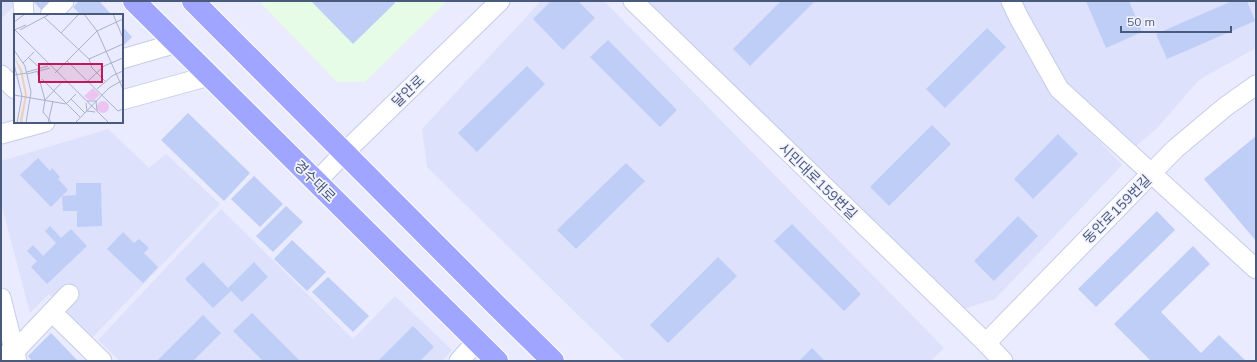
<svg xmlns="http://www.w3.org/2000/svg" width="1257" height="362" viewBox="0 0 1257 362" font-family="Mulish,'Noto Sans KR',sans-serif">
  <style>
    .residential { fill: #dde1fc }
    .education { fill: #e7fce6 }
    .building { fill: #becef7 }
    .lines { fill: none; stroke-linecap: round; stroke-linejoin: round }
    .minor-casing { stroke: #c5cce8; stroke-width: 21 }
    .major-casing { stroke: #fff; stroke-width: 24 }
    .minor { stroke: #fff; stroke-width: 19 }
    .major { stroke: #a0a5ff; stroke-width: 22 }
    .labels { text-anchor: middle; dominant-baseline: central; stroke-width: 3.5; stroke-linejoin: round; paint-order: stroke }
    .street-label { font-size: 14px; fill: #495a7d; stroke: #f2f3ff }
    .inset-road { fill: none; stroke: #aab1cb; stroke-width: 1 }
    .view { fill: #c2185b; fill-opacity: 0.15; stroke: #c2185b; stroke-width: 2 }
    .inset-edge { fill: none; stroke: #495a7d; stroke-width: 2 }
  </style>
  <rect width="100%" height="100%" fill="#eaebff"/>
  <g class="residential">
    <path d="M1,1H19L1,19Z"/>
    <path d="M541,1H604L944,348L931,361H625L427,167L422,129Z"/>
    <path d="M645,1H1003L1029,57L1052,91L1122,165L995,299L960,310Z"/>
    <path d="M1020,1H1256V48L1199,80L1157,128L1136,146L1065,83Z"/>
    <path d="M108,129L149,168L166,154L220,204L93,337L49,294L30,313L1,203V161Z"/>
    <path d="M221,209L353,339L395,296L452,350L442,361H120L98,340Z"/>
  </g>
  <path class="education" d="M259,1H447L365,82H337Z"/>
  <g class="building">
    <path d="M33,1H58L45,14Z"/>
    <path d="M79,1H99L112,15H81L73,7Z"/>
    <path d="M311,1H394L395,3L353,44Z"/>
    <path d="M551,1H578L595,18L563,50L533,19Z"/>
    <path d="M781,1H815L750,66L733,49Z"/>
    <path d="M1086,1H1129L1142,32L1106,48Z"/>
    <path d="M1232,1H1247L1255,21L1167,59L1156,34Z"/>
    <path d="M122,26L132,37L122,47Z"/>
    <path d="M987,28L1006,47L945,108L926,89Z"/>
    <path d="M608,40L677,110L660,127L590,57Z"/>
    <path d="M527,66L545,84L477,152L458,133Z"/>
    <path d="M188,113L250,173L224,201L161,140Z"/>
    <path d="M932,125L951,144L889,206L870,187Z"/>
    <path d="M1058,134L1078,154L1033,199L1014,179Z"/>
    <path d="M1256,136V241L1204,179Z"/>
    <path d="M38,158L50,171L52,168L60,177L58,179L68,190L51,207L20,175Z"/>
    <path d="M626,163L645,181L576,249L557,230Z"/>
    <path d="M254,176L283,204L260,227L231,199Z"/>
    <path d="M76,183H101L102,226L77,227V211H63L62,196L76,195Z"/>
    <path d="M286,206L303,222L273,252L256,236Z"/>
    <path d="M1157,211L1175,230L1096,307L1078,289Z"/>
    <path d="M1018,216L1038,236L994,281L974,261Z"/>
    <path d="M792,224L861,294L844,311L774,241Z"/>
    <path d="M50,226L61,238L71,229L87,246L47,284L31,267L37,261L27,251L33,245L43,256L56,243L45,231Z"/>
    <path d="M123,232L134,243L139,239L149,248L144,253L158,267L143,283L107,249Z"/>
    <path d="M292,240L326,272L307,291L274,259Z"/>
    <path d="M1193,246L1210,264L1161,312L1201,353L1219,335L1246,361H1151L1114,324Z"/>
    <path d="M718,257L737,276L668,343L650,325Z"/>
    <path d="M203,262L228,288L254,262L268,277L242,302L231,291L213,308L185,279Z"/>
    <path d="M328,277L369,316L353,332L312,292Z"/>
    <path d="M252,313L300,361H263L233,331Z"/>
    <path d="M203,315L221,333L193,361H157Z"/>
    <path d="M413,326L434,347L420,361H378Z"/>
    <path d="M51,333L78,361H32L28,356Z"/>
    <path d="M812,348L825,361H799Z"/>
  </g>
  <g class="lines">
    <defs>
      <g id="minor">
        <path d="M633,1L986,343L1003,361"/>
        <path d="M1011,1L1019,18L1059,89L1256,269"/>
        <path d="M24,15L23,2L24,1"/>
        <path d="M50,15L64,1"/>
        <path d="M122,59L177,43"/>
        <path d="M1,75L15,89"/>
        <path d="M122,100L209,76"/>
        <path d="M1,134L45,122"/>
        <path d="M316,182L344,153L500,1"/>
        <path d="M1,298L17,361"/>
        <path d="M52,312L102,361"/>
        <path d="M986,343L1175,149L1225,107L1256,85"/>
        <path d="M1,356L14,352L69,294"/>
        <path d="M459,361L477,341"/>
      </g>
      <g id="major">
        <path d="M134,1L497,361"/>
        <path d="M193,1L496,305L553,361"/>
      </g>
    </defs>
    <use href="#minor" class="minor-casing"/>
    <use href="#major" class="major-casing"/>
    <use href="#minor" class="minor"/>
    <use href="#major" class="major"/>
  </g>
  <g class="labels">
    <g class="street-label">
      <text transform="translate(408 91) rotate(-44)">달안로</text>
      <text transform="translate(315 181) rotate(45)">경수대로</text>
      <text transform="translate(818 181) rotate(44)">시민대로159번길</text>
      <text transform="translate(1117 209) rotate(-45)">동안로159번길</text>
    </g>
  </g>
  <g transform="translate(14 14)">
    <rect width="109" height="109" fill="#eaebff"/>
    <path d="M79,74L86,81L80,86H75L70,82ZM83 93a6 6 0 1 1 12 0a6 6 0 1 1-12 0Z" fill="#ebc5ef"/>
    <path d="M0,42L8,56L13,81L8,109H6V105L11,81L6,57Z" fill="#ebd1bb"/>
    <path class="inset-road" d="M70,0L83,17L109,75M99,0L109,24M30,3L75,45L78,54L91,67M0,8L11,0M0,15L95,109M0,16L12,11M6,16L36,0M47,19L65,0M0,36L11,52L17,78L12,109M15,44L26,54M75,45L109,30M53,47L104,97L109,95M9,49L20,38M0,50L8,82L3,109M23,57L31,86L29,98L38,109M13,58L34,52M41,59L83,17L109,5M13,60L36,54M0,61L13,59M28,65L66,103M74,67L90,52L109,44M83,75L98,62L109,57M0,81L52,90L62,80M57,85L71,99M31,86L49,67M73,87H82L83,97M72,89L73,97L81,98M34,109L39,87M61,109L95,74L109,66"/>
    <path class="view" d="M25,50H88V68H25Z"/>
    <rect width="109" height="109" class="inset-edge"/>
  </g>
  <rect width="1257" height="362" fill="none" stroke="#495a7d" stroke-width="4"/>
  <path d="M1121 26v6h110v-6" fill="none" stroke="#495a7d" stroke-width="2"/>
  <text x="1127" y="26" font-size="12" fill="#495a7d" stroke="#f2f3ff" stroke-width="3" paint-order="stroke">50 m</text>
</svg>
